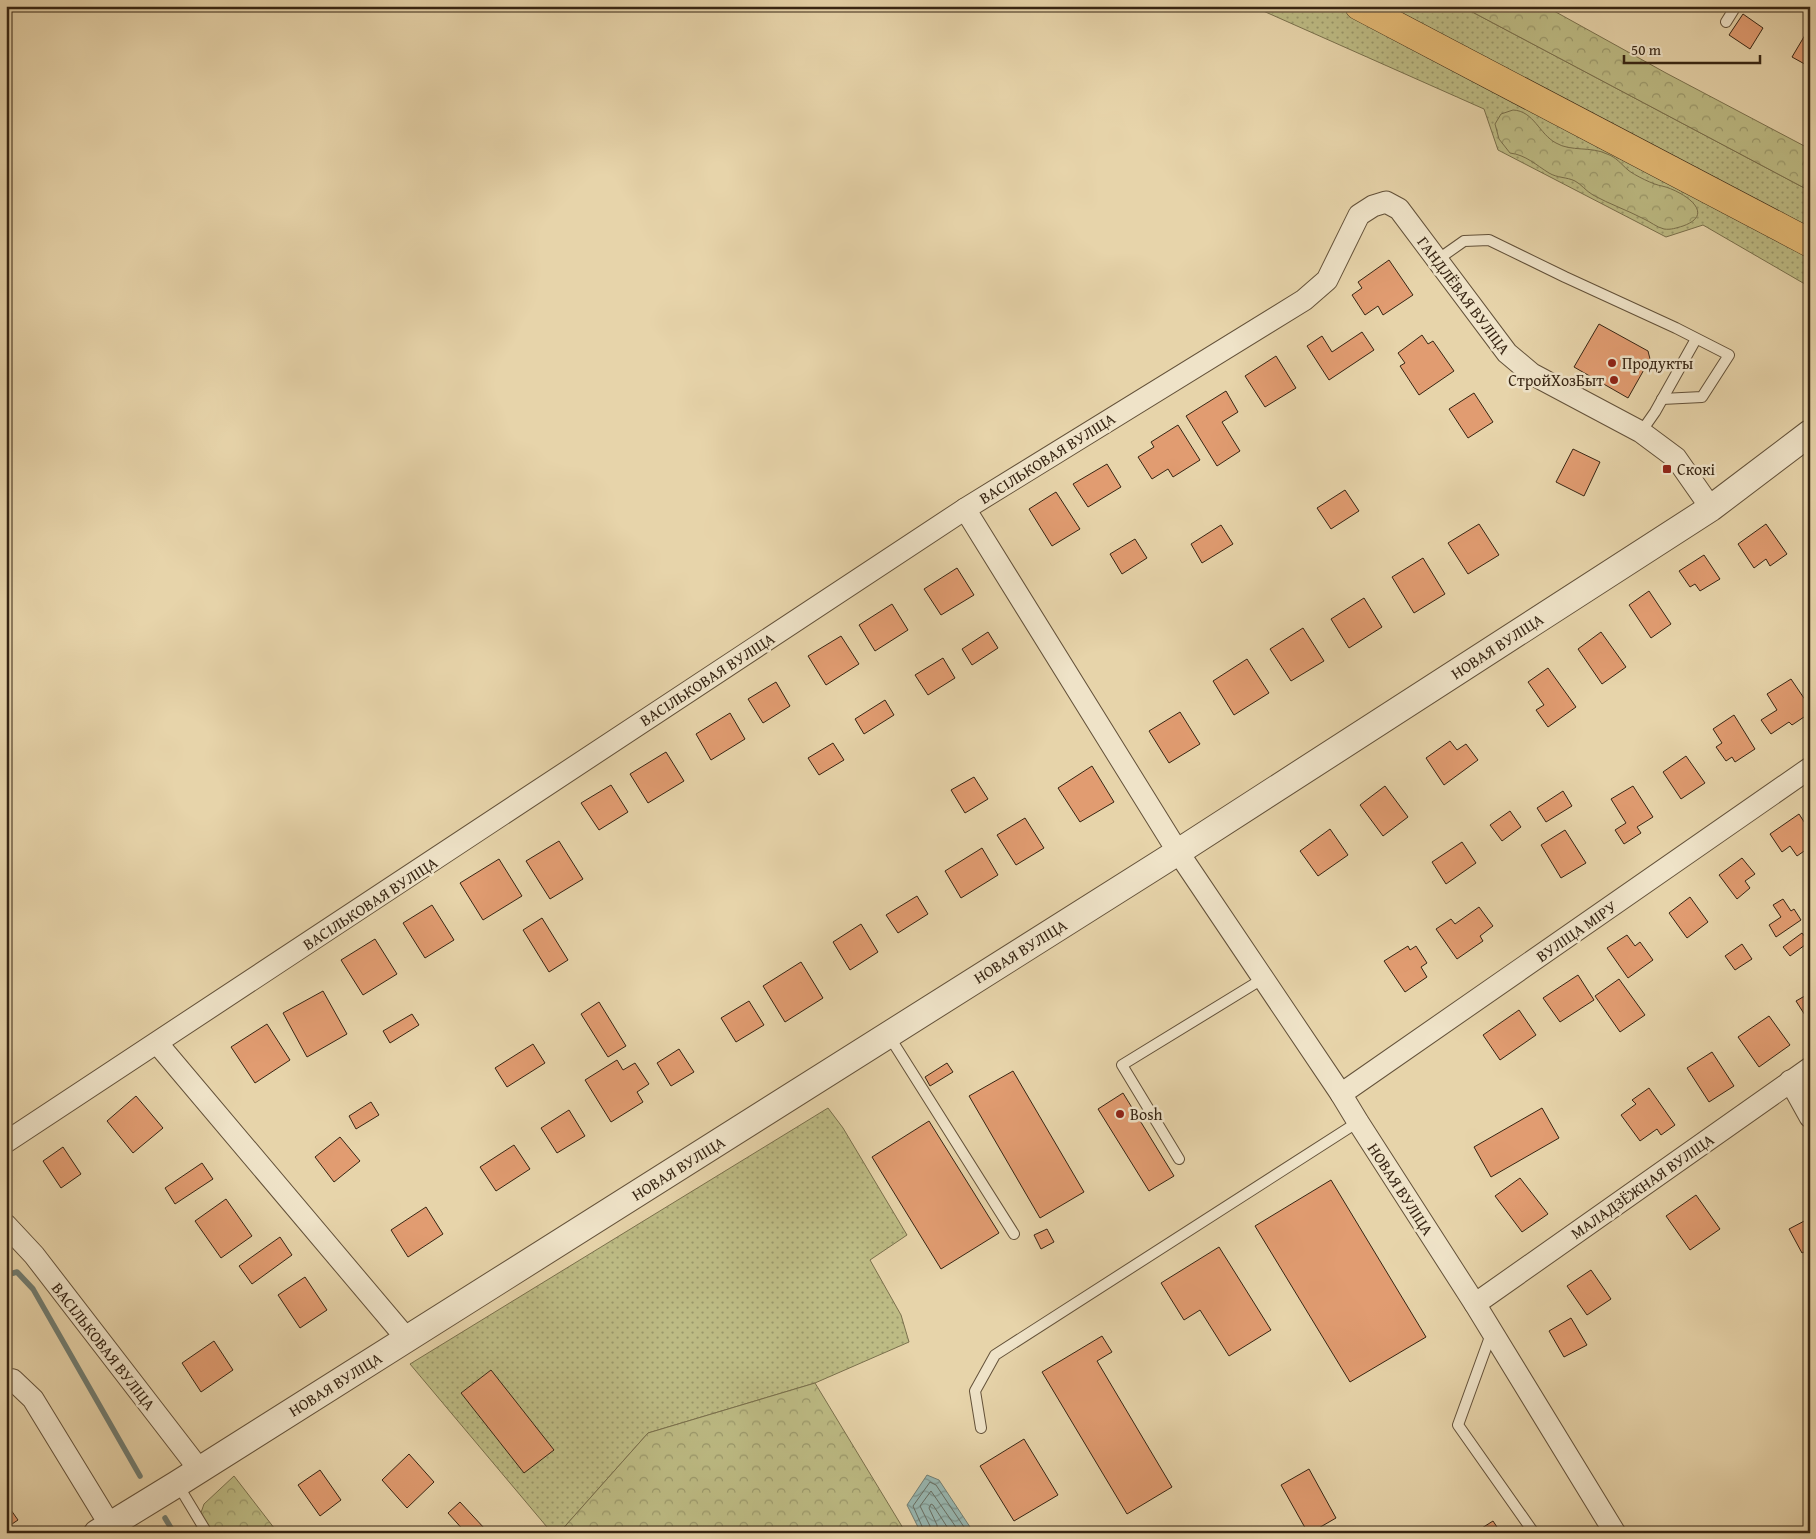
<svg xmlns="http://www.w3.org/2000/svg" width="1816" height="1539" viewBox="0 0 1816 1539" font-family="'Gentium Book Plus',serif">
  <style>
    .grass { fill: url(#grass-dots); stroke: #7a704c }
    .forest { fill: url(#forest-crowns); stroke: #7a704c }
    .water { fill: url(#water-waves); stroke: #717d72 }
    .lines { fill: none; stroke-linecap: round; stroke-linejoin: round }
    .shore { stroke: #686e62; stroke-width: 1 }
    .stream { stroke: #717d72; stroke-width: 5.5 }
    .building { fill: #e19c71; stroke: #372513 }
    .service-casing { stroke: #635139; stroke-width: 12 }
    .minor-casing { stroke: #635139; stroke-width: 23 }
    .tertiary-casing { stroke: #635139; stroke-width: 28 }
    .primary-casing { stroke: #372513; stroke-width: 29 }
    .service { stroke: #efe3c8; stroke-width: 10 }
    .minor { stroke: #efe3c8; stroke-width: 21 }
    .tertiary { stroke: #efe3c8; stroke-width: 26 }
    .primary { stroke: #e4ba75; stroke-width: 28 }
    .poi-dot { fill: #8f2418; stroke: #efe3c8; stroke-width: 2 }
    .labels { text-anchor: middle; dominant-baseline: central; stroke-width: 5; stroke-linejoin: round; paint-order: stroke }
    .street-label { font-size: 16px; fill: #372513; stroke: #efe3c8 }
    .poi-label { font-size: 16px; fill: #372513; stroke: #efe3c8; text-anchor: start }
  </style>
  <defs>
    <pattern id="grass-dots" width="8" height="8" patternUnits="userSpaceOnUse" patternTransform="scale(1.25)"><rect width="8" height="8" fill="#bdbb84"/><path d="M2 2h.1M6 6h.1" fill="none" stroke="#9a986b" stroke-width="1.8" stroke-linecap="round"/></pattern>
    <pattern id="forest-crowns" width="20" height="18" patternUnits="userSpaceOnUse" patternTransform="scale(1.25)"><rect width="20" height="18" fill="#bdbb84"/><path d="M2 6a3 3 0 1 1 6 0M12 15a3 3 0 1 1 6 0" fill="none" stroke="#9a986b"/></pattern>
    <pattern id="water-waves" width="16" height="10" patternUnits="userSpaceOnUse" patternTransform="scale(1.25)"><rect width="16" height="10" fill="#98b7b1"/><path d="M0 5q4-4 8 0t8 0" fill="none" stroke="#7d958f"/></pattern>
  </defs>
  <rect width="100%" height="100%" fill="#e7d4aa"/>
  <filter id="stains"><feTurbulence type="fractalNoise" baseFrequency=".004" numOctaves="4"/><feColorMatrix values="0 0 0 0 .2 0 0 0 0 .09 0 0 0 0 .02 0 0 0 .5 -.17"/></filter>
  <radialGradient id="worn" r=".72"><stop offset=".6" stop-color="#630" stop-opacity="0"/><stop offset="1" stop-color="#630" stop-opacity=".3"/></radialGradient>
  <g class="grass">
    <path d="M1252,6H1461L1810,191V287L1703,225L1666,237L1498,150L1484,109Z"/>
    <path d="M828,1108L843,1128L907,1235L870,1260L901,1315L909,1342L815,1383L648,1433L559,1533H552L410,1364Z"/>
  </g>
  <g class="forest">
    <path d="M1461,6H1545L1666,73L1810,149V191Z"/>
    <path d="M1513,110C1534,111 1539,134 1556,143C1571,152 1591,146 1607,154C1616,157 1621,164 1628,170C1634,175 1654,185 1662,186C1680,190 1719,213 1683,226C1676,228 1671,230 1664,229C1656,227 1651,222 1644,219C1627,210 1609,204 1593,195C1586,191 1581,184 1575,181C1567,177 1557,178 1549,173C1536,165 1526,155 1510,153L1499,139L1495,124L1501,114Z"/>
    <path d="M815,1383L906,1533H559L648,1433Z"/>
    <path d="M234,1476L278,1533H196L195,1530L204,1504Z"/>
  </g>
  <path class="water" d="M927,1475L939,1480L974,1533H921L907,1505Z"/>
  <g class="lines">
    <g class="shore">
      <path d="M925,1533L913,1506L930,1482L936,1485L968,1533"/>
      <path d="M931,1533L930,1526L920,1506L931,1491L960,1533"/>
      <path d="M938,1533L937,1525L929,1508L931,1504L933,1505L951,1533"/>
    </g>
    <g class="stream">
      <path d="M6,1275L17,1272L33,1289L140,1476"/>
      <path d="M165,1518L174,1533"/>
    </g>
  </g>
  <g class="building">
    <path d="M1743,14L1763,28L1750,49L1729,35Z"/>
    <path d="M1808,30L1810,31V67L1792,57Z"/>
    <path d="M1389,260L1413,295L1383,315L1378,306L1365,315L1352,295L1362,288L1358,282Z"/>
    <path d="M1599,324L1648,351L1650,359L1628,398L1574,367Z"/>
    <path d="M1362,332L1374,350L1329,380L1307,346L1322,336L1332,352Z"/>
    <path d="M1422,335L1428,344L1433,341L1454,371L1419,395L1400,366L1405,363L1398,353Z"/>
    <path d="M1276,356L1296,388L1265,407L1245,376Z"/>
    <path d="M1226,391L1238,412L1222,422L1240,451L1217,466L1186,416Z"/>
    <path d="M1474,393L1493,422L1468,438L1449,409Z"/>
    <path d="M1178,425L1200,460L1173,477L1168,469L1152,479L1138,457L1154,447L1151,442Z"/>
    <path d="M1573,449L1600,462L1584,496L1556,482Z"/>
    <path d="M1107,464L1121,487L1088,507L1073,484Z"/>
    <path d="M1345,490L1359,511L1331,529L1317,508Z"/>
    <path d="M1056,492L1080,529L1052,546L1029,509Z"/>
    <path d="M1479,524L1499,555L1468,574L1448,543Z"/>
    <path d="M1766,524L1787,554L1770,566L1766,559L1754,568L1738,544Z"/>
    <path d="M1221,525L1233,544L1202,563L1191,544Z"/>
    <path d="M1135,539L1147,558L1122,574L1110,554Z"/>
    <path d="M1704,555L1720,579L1700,591L1695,584L1690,587L1679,571Z"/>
    <path d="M1423,558L1445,594L1414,613L1392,577Z"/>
    <path d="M957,568L974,595L941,615L924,589Z"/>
    <path d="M1649,591L1671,624L1651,638L1629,605Z"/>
    <path d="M1364,598L1382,627L1349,648L1331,619Z"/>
    <path d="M892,604L908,630L875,651L859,625Z"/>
    <path d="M1303,628L1324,661L1291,681L1270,649Z"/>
    <path d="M988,632L998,648L972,665L962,649Z"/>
    <path d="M1601,632L1626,667L1602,684L1578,649Z"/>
    <path d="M841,636L859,664L826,685L808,656Z"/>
    <path d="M943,658L955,678L928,695L915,675Z"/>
    <path d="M1247,659L1269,693L1234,715L1213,681Z"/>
    <path d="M1548,668L1576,707L1548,727L1536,710L1544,705L1528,682Z"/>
    <path d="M1791,679L1810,707V713L1792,725L1789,722L1771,734L1761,720L1777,710L1767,694Z"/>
    <path d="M776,682L790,706L763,723L748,699Z"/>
    <path d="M885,700L894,715L864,734L855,719Z"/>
    <path d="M1180,712L1200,744L1169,763L1149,731Z"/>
    <path d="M730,713L745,739L711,760L696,734Z"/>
    <path d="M1734,715L1755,749L1735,762L1732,757L1726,761L1716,747L1722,743L1713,729Z"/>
    <path d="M1450,741L1457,750L1466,744L1478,760L1444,785L1426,758Z"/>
    <path d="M833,743L844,760L819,775L808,758Z"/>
    <path d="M666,752L684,781L648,803L630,774Z"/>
    <path d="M1686,756L1705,783L1681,799L1663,772Z"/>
    <path d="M1092,766L1114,802L1080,822L1058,788Z"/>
    <path d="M974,777L988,799L965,813L951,790Z"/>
    <path d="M611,785L628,812L599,830L581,803Z"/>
    <path d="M1385,786L1408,817L1383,836L1360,805Z"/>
    <path d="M1633,786L1653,817L1637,827L1641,833L1624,844L1615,830L1626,823L1611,799Z"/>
    <path d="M1563,791L1572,806L1546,822L1537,808Z"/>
    <path d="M1510,811L1521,827L1502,841L1490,825Z"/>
    <path d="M1799,814L1810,831L1805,834L1810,841V847L1797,856L1790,846L1782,852L1770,834Z"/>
    <path d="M1025,818L1044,848L1016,865L997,835Z"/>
    <path d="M1330,829L1348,855L1318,876L1300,851Z"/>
    <path d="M1565,830L1586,863L1561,878L1541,845Z"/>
    <path d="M559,841L583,879L550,899L526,861Z"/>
    <path d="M1462,842L1476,863L1446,884L1432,862Z"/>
    <path d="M982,848L998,875L961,898L945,871Z"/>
    <path d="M1742,858L1755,874L1745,881L1750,888L1737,899L1719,875Z"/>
    <path d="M499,859L522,896L483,920L460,883Z"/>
    <path d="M917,896L928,914L898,933L886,915Z"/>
    <path d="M1690,897L1708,922L1687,938L1669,913Z"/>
    <path d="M1783,899L1791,911L1794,909L1801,920L1776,937L1769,925L1781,917L1773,905Z"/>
    <path d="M432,905L454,940L425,958L403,923Z"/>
    <path d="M1479,907L1493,926L1480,936L1483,941L1457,959L1436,929L1451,919L1455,924Z"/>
    <path d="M542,918L568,960L549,972L523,930Z"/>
    <path d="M861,924L878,952L850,970L833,942Z"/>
    <path d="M1802,933L1809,942L1790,956L1783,947Z"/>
    <path d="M1627,935L1635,946L1640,942L1653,960L1628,978L1607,948Z"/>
    <path d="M375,939L397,974L363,995L341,960Z"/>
    <path d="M1742,944L1752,959L1735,970L1725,956Z"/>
    <path d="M1408,946L1410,950L1416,946L1427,963L1421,967L1427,977L1405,992L1384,961Z"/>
    <path d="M801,962L823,998L785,1022L763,986Z"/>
    <path d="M1578,975L1594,1000L1560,1022L1543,998Z"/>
    <path d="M1619,979L1645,1015L1620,1032L1595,996Z"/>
    <path d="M323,991L347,1034L307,1057L283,1013Z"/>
    <path d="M1810,993V1023L1796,1001Z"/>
    <path d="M749,1001L764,1025L736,1042L721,1018Z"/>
    <path d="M599,1002L626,1046L608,1057L581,1014Z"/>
    <path d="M1519,1010L1536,1035L1500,1060L1483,1035Z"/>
    <path d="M412,1014L419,1025L390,1043L383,1031Z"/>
    <path d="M1769,1016L1790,1045L1759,1067L1738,1037Z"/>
    <path d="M267,1024L290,1060L255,1083L231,1047Z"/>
    <path d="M533,1044L545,1063L507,1087L495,1068Z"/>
    <path d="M679,1049L694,1072L671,1086L657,1063Z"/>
    <path d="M1712,1052L1734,1086L1709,1102L1687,1068Z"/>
    <path d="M617,1060L623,1070L635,1063L649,1084L637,1092L643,1102L611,1122L585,1080Z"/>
    <path d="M947,1063L953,1072L930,1086L925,1077Z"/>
    <path d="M1013,1071L1084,1192L1040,1218L969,1096Z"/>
    <path d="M1649,1088L1675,1125L1661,1135L1657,1129L1640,1141L1621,1115L1636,1104L1632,1100Z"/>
    <path d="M1123,1093L1174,1176L1149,1191L1098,1109Z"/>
    <path d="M136,1096L163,1128L133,1153L107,1121Z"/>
    <path d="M371,1102L379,1115L356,1129L349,1116Z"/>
    <path d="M1542,1108L1559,1138L1491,1177L1474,1147Z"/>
    <path d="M569,1110L585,1136L557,1153L541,1128Z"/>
    <path d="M929,1121L999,1233L941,1269L872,1157Z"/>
    <path d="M340,1137L360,1161L334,1182L315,1157Z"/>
    <path d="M514,1145L530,1169L496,1191L480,1167Z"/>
    <path d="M63,1147L81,1174L61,1188L43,1161Z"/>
    <path d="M202,1163L213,1179L175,1204L165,1188Z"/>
    <path d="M1520,1178L1548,1214L1522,1232L1495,1196Z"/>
    <path d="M1331,1180L1426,1337L1350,1382L1255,1226Z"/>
    <path d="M1696,1195L1720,1229L1690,1250L1666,1216Z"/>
    <path d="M226,1199L252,1236L221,1258L195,1221Z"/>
    <path d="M426,1207L443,1234L408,1257L391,1230Z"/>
    <path d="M1810,1218V1249L1802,1253L1789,1229Z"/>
    <path d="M1047,1229L1054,1242L1041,1249L1034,1235Z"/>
    <path d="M280,1237L292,1255L252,1284L239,1266Z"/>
    <path d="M1219,1247L1271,1330L1229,1356L1200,1310L1184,1320L1161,1283Z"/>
    <path d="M1591,1270L1611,1299L1587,1315L1567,1286Z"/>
    <path d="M305,1277L327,1310L300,1328L278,1295Z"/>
    <path d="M1571,1318L1587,1345L1564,1357L1549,1331Z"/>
    <path d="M1102,1336L1112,1352L1097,1361L1172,1487L1127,1514L1042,1372Z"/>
    <path d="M214,1341L233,1370L201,1392L182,1363Z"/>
    <path d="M491,1370L554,1450L524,1473L461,1393Z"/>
    <path d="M1024,1439L1058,1495L1014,1521L980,1466Z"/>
    <path d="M409,1454L434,1482L407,1508L382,1480Z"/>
    <path d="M1309,1469L1336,1518L1310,1533H1308L1281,1485Z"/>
    <path d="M320,1470L341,1500L320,1516L298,1485Z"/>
    <path d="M460,1502L485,1529L481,1533H466L448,1513Z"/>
    <path d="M6,1503L18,1520L6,1528Z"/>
    <path d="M1493,1521L1501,1533H1474Z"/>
  </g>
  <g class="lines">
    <defs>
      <g id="service">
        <path d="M1726,22L1736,6"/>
        <path d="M1437,260L1464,241L1489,240L1565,277L1676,328L1729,355L1702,397L1662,399"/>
        <path d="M1641,432L1655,412L1696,339"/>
        <path d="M889,1036L1014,1234"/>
        <path d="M1179,1159L1122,1065L1264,978"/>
        <path d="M1491,1334L1458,1425L1534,1533"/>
        <path d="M981,1428L975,1391L995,1355L1358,1122"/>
        <path d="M178,1485L207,1533"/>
      </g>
      <g id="minor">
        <path d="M965,509L1178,852L1341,1094L1358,1122L1475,1304L1615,1533"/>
        <path d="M157,1043L407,1339"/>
        <path d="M1790,1081L1810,1117"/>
        <path d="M1341,1094L1810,768"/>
        <path d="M6,1142L965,509L1304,300L1327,280L1359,215L1373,206L1386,202L1399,209L1507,353L1532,374L1641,432L1676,458L1711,508"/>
        <path d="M6,1225L34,1255L199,1469"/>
        <path d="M1475,1304L1810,1068"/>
        <path d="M6,1379L13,1380L33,1399L110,1525"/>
      </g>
      <path id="tertiary" d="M97,1533L177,1484L1178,852L1711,508L1810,433"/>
      <path id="primary" d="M1359,6L1810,243"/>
    </defs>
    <use href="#service" class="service-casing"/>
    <use href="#minor" class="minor-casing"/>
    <use href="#tertiary" class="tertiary-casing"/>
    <use href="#primary" class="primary-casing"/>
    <use href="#service" class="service"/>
    <use href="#minor" class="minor"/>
    <use href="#tertiary" class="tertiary"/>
    <use href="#primary" class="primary"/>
  </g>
  <g class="poi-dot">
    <circle cx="1612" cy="363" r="5"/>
    <circle cx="1614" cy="380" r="5"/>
    <rect x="1662" y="464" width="10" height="10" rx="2.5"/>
    <circle cx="1120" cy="1114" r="5"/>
  </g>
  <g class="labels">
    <g class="street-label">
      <text transform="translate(1464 295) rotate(53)">ГАНДЛЁВАЯ ВУЛІЦА</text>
      <text transform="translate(1047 458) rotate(-32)">ВАСІЛЬКОВАЯ ВУЛІЦА</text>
      <text transform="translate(1497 646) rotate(-33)">НОВАЯ ВУЛІЦА</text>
      <text transform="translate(707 679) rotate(-33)">ВАСІЛЬКОВАЯ ВУЛІЦА</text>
      <text transform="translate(370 903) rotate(-33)">ВАСІЛЬКОВАЯ ВУЛІЦА</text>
      <text transform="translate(1576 931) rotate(-35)">ВУЛІЦА МІРУ</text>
      <text transform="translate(1020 951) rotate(-32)">НОВАЯ ВУЛІЦА</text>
      <text transform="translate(678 1168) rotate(-32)">НОВАЯ ВУЛІЦА</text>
      <text transform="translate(1642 1186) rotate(-35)">МАЛАДЗЁЖНАЯ ВУЛІЦА</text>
      <text transform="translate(1401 1189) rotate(57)">НОВАЯ ВУЛІЦА</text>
      <text transform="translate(104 1346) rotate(52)">ВАСІЛЬКОВАЯ ВУЛІЦА</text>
      <text transform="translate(335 1384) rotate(-32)">НОВАЯ ВУЛІЦА</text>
    </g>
    <g class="poi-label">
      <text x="1622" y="363">Продукты</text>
      <text x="1604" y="380" text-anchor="end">СтройХозБыт</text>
      <text x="1677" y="469">Скокі</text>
      <text x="1130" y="1114">Bosh</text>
    </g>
  </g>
  <rect width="1816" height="1539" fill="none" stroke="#e7d4aa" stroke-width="25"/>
  <rect x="8" y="8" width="1801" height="1524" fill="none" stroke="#372513" stroke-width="2.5"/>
  <rect x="12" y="12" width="1791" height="1514" fill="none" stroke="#372513"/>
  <path d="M1624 55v8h136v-8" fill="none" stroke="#372513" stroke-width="2.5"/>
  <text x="1631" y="55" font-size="15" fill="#372513" stroke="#efe3c8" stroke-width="4" paint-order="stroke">50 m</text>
  <rect width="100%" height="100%" filter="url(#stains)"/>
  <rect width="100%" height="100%" fill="url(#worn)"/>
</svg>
